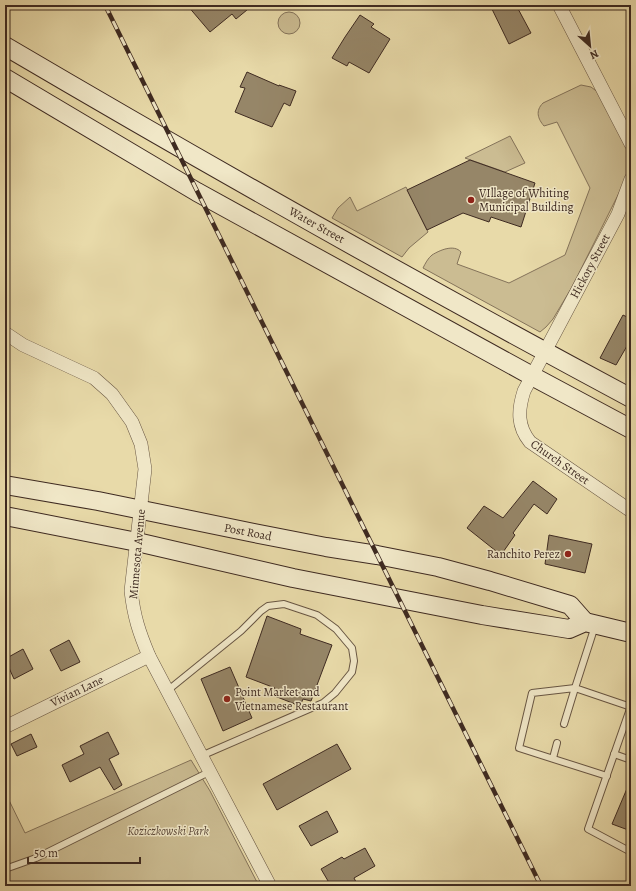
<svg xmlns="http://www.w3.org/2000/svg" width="636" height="891" viewBox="0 0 636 891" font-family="Alegreya,serif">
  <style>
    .green { fill: #cbbc92; stroke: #84735a }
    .building { fill: #968668; stroke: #3e2a21 }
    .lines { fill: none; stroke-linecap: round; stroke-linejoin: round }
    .lane-casing { stroke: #685643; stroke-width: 8 }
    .street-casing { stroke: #685643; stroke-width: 14 }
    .secondary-casing { stroke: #3e2a21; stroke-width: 20 }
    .lane { stroke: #f0e7c7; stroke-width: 6 }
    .street { stroke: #f0e7c7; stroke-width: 13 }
    .secondary { stroke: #f0e7c7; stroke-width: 18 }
    .rail-casing { stroke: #3e2a21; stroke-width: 4.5 }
    .rail { stroke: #f0e7c7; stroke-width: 3; stroke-dasharray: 9; stroke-linecap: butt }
    .poi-dot { fill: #8f2418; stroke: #f0e7c7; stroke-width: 1.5 }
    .labels { text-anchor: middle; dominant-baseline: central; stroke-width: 3; stroke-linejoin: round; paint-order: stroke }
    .poi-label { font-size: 12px; fill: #3e2a21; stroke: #f0e7c7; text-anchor: start }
    .street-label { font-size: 12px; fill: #3e2a21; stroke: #f0e7c7 }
    .park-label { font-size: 12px; font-style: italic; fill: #5a4738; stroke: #f0e7c7 }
  </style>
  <rect width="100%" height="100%" fill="#e8daa9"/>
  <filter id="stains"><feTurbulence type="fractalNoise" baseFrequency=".005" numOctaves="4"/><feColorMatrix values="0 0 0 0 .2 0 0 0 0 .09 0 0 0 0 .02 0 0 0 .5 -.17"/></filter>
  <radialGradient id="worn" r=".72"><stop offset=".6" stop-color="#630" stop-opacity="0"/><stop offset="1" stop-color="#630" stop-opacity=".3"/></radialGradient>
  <g class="green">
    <circle cx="289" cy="23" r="11"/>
    <path d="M581,85L591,87L599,93L625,144L628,153L629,167L623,185L572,287L553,319L546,327L540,332L423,268C425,264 428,258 432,255C440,250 454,244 461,252L457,264L509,283L565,255L590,188L557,122L544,126C538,119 535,111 543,103Z"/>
    <path d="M510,136L525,163L505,172L465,158Z"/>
    <path d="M406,187L428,232L409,248L402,257L332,218L338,208L350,197L357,211Z"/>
    <path d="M191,760L210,791L259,886H5V792L25,833Z"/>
  </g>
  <g class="building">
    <path d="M187,5H253L236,19L232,14L210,32Z"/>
    <path d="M490,5H516L531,33L509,44Z"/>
    <path d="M360,15L374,24L371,27L390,39L369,73L349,62L347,66L332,58L345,37Z"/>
    <path d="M247,72L279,86V85L296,91L290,106L284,103L272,127L235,112L245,88L240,87Z"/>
    <path d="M470,160L535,183L521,227L491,217L489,222L463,213L427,230L407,190Z"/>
    <path d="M623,315L631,319V339L616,365L600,358Z"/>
    <path d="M533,481L557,499L547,514L534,504L513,533L515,535L501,555L467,528L484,506L503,518Z"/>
    <path d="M549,535L592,544L585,573L545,564Z"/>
    <path d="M267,616L301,629L300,634L332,645L311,701L303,699L300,706L272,695L275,688L246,677Z"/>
    <path d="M69,640L80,662L61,671L50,650Z"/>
    <path d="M23,649L33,669L14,679L5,659Z"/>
    <path d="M230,667L252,718L223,731L201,679Z"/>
    <path d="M108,732L119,754L109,759L122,785L114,790L100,767L70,782L62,765L84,754L80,746Z"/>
    <path d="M31,734L37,747L17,756L11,744Z"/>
    <path d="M337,744L351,769L277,810L263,784Z"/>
    <path d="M631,779V831L612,824Z"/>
    <path d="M327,811L338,832L311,846L299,826Z"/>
    <path d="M365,848L375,866L354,878L358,886H331L321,869L342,857L344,859Z"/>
  </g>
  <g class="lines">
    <defs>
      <g id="lane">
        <path d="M595,626L575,688L631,707"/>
        <path d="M167,691L241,631L261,611L268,606L284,604L317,615L336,629L352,648L354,661L352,672L335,693L323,703L201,756"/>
        <path d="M631,706L588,829L631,852"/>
        <path d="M564,724L575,688L532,693L519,748L607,776"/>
        <path d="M614,754L631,760"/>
        <path d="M553,758L557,743"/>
        <path d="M5,869L36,858L209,772"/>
      </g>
      <g id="street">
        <path d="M559,5L631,144"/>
        <path d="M631,179L618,214L524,391C518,410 517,426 530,442L631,511"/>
        <path d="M5,333L23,345L94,378L112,394L132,422L141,444L145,469L131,591C134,617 139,632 149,656L270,886"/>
        <path d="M5,727L149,656"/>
      </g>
      <g id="secondary">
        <path d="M5,46C211,167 420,285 631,398"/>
        <path d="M5,78L197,192L532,376L631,429"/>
        <path d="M5,485L98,501L254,533L326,547L377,555L438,567L490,581L570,605L585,622"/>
        <path d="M5,516L137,542L293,578L482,615L569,629L585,622L631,633"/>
      </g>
    </defs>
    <use href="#lane" class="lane-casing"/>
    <use href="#street" class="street-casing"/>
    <use href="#secondary" class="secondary-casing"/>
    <use href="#lane" class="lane"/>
    <use href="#street" class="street"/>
    <use href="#secondary" class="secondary"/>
    <defs>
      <path id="rail" d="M105,5L541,886"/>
    </defs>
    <use href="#rail" class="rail-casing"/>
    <use href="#rail" class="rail"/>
  </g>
  <g class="poi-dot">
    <circle cx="471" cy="200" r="4"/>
    <circle cx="568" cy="554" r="4"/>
    <circle cx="227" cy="699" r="4"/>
  </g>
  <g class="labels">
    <g class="poi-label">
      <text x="479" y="193">VIllage of Whiting<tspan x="479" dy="14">Municipal Building</tspan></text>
      <text x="560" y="554" text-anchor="end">Ranchito Perez</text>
      <text x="235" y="692">Point Market and<tspan x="235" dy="14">Vietnamese Restaurant</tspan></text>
    </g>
    <g class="street-label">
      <text transform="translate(317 225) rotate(29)">Water Street</text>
      <text transform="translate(590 266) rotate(-62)">Hickory Street</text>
      <text transform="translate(560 462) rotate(35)">Church Street</text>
      <text transform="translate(248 532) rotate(11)">Post Road</text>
      <text transform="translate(137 554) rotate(-85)">Minnesota Avenue</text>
      <text transform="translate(77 691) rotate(-26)">Vivian Lane</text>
    </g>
    <g class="park-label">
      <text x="168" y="831">Koziczkowski Park</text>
    </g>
  </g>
  <rect width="636" height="891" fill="none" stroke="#e8daa9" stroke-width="20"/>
  <rect x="6" y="6" width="624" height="879" fill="none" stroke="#3e2a21" stroke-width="2"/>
  <rect x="10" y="10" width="616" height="871" fill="none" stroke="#3e2a21"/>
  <g transform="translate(590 46) rotate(153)" stroke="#f0e7c7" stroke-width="3" paint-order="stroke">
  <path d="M0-3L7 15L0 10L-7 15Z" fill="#3e2a21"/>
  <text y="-6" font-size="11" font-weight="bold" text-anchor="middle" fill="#3e2a21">N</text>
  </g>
  <path d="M28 857v6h112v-6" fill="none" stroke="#3e2a21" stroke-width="2"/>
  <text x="34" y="857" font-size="12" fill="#3e2a21" stroke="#f0e7c7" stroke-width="3" paint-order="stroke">50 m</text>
  <rect width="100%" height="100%" filter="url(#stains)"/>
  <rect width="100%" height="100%" fill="url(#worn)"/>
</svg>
